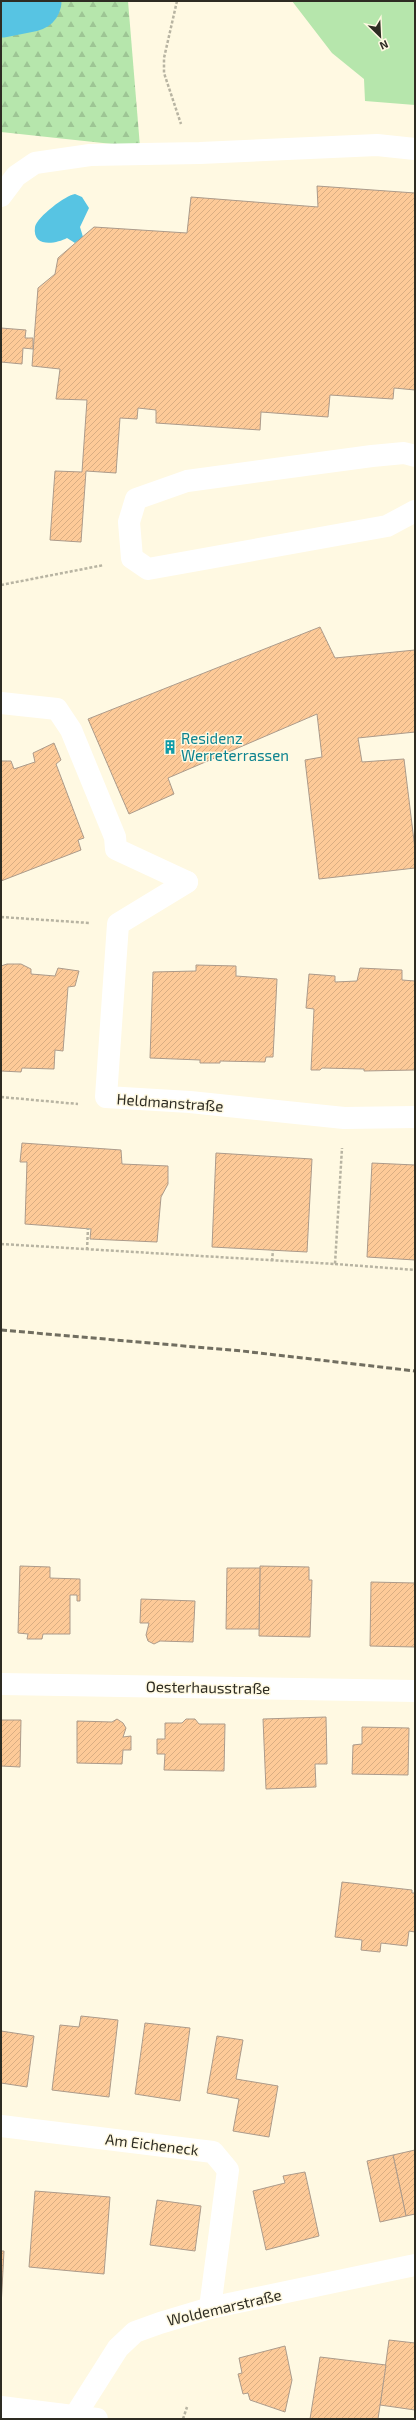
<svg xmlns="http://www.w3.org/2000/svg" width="416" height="2420" viewBox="0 0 416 2420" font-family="'Exo 2',sans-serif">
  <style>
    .forest { fill: url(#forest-firs) }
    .pitch { fill: #b6e6ac }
    .water { fill: #57c4e3 }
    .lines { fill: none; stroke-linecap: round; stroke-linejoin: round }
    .river { stroke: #57c4e3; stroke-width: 61 }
    .building { fill: url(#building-hatch); stroke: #ac9b8b }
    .path { stroke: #b8b4a2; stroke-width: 2.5; stroke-dasharray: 3 2; stroke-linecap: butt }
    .minor { stroke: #fff; stroke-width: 22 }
    .rail { stroke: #716e60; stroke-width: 3; stroke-dasharray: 6 3; stroke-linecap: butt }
    .labels { text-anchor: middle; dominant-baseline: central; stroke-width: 3; stroke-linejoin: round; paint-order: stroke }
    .culture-label { font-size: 15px; fill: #0d838f; stroke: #fff9e2; text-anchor: start }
    .street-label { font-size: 15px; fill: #2e2c23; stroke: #fff9e2 }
  </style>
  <defs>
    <pattern id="forest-firs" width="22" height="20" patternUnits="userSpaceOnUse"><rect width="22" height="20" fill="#b6e6ac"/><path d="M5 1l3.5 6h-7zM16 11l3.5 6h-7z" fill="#9dc594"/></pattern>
    <pattern id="building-hatch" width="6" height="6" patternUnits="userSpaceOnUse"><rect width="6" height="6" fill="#fdca98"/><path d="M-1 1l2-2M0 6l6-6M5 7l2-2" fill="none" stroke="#d9ae83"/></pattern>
  </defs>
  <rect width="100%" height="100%" fill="#fff9e2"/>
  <path class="forest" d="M1,1H128L140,147L1,132Z"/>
  <path class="pitch" d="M292,1H415V105L365,101L364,79L332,53Z"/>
  <path class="water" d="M75,194L82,197L89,208L80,227L83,237L75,243L67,238C56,244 32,248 35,227C37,217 66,195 75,194Z"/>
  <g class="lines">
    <path class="river" d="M1,7L31,1"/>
  </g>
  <g class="building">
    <path d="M317,186L415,193V390L394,388L393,399L330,395L328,417L261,412L260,430L156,423V410L138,408L137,419L120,418L116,473L86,471L81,542L50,540L55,471L82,472L87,400L56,399L60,369L32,366L38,288L55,274L58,258L94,227L187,233L191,197L318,207Z"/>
    <path d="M1,328L26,330L25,338H33V349L23,348L22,364L1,362Z"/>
    <path d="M320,627L335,658L415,650V732L358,738L362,762L404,759L415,849V868L319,879L305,760L322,757L317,714L168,778L174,794L129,814L88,719Z"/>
    <path d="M54,743L61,760L56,764L84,838L78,840L81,850L1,881V761H11L14,769L35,762L33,753Z"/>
    <path d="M7,964H21L31,969V974L55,976L58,968L79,971L75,986L68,987L63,1051L55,1050L54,1069L22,1068L21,1072L1,1071V966Z"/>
    <path d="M196,965L236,966V976L277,979L273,1057H266L265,1062L220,1061V1063H200V1060L150,1058L153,972L196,971Z"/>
    <path d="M360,968L402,970V980L415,981V1070L364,1071V1069L322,1068L320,1070H311L314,1009L306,1008L309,974L335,976V982L357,981Z"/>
    <path d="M22,1143L121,1150L122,1164L168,1166V1184L161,1197L157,1242L90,1239L91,1229L25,1224L27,1162H20Z"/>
    <path d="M216,1153L312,1159L307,1252L212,1247Z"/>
    <path d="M372,1163L415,1165V1260L367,1257Z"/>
    <path d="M20,1566L50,1567V1578L80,1579V1601H77V1595H70V1634H43L42,1639H27L28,1634L18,1633Z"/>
    <path d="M260,1566L309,1567V1580H312L310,1637L259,1636Z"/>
    <path d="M227,1568H260L259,1629H226Z"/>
    <path d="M371,1582L415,1583V1647L370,1646Z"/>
    <path d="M141,1599L195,1601L193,1642L160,1641L154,1644L148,1641L146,1635L149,1623H140Z"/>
    <path d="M326,1717L327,1764H315L316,1787L266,1789L263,1719Z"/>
    <path d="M117,1719L123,1723L126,1728L123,1737L131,1736V1750H123L122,1764L77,1763V1721L112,1722Z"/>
    <path d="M186,1719H195L199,1724H225L224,1771L164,1770L165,1754H157V1739H165V1723H182Z"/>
    <path d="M1,1720H21L20,1767L1,1766Z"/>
    <path d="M362,1727L409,1728L408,1775L352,1774L353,1745L362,1744Z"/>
    <path d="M342,1882L412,1890V1893H415V1932L409,1931L407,1946L381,1943L380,1952L361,1950L362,1940L335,1937Z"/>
    <path d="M81,2016L118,2020L109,2097L52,2090L60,2025L79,2027Z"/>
    <path d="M145,2023L190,2028L180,2101L135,2094Z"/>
    <path d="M1,2031L34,2036L27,2087L1,2083Z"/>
    <path d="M217,2036L243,2040L236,2079L278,2086L269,2137L233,2131L239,2099L207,2093Z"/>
    <path d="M415,2150V2214L406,2216L393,2155Z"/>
    <path d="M393,2155L406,2216L380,2222L367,2161Z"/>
    <path d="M305,2172L319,2236L266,2250L253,2191L285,2183L283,2176Z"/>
    <path d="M35,2191L110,2197L104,2274L29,2267Z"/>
    <path d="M157,2200L201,2206L195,2251L150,2245Z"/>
    <path d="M1,2251H4L1,2307Z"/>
    <path d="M389,2340L415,2343V2410L380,2405Z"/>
    <path d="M285,2346L292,2380L285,2412L250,2400L248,2393L243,2394L238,2374L242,2373L239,2358Z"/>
    <path d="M320,2357L386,2365L378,2419H310Z"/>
  </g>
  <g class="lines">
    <g class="path">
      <path d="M177,1L164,58V73L181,124"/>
      <path d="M1,585L104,565"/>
      <path d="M1,917L90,923"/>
      <path d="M1,1097L78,1104"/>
      <path d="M1,1244L335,1264L342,1148"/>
      <path d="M87,1250L88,1228"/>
      <path d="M272,1261L273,1250"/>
      <path d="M335,1264L415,1270"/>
      <path d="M183,2419L187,2407"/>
    </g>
    <g class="minor">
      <path d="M1,196L16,176L35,163L90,155L200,153L377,145L415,149"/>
      <path d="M415,456L404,453L372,456L187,481L136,499L129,522L132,558L148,569L387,526L415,511"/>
      <path d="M1,703L57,709L71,730L115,837L116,849L187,882"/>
      <path d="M187,882L118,924L106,1097L190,1102L344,1118L415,1117"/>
      <path d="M1,1684L415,1691"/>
      <path d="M1,2126L213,2152L228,2170L210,2308"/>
      <path d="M1,2407L97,2419"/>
      <path d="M73,2419L118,2348L135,2332L160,2323L210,2308L415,2265"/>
    </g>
    <path class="rail" d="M1,1330L242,1351L415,1371"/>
  </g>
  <defs>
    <symbol id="building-bare" viewBox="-9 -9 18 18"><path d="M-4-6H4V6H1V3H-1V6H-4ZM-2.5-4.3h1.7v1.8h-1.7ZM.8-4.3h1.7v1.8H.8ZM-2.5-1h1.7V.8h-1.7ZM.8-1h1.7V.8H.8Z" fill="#0f9aa8" stroke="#fff9e2" stroke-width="2.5" paint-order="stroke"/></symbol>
  </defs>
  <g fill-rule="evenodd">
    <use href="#building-bare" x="160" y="737" width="20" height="20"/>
  </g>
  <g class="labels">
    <g class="culture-label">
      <text x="181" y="738">Residenz<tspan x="181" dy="17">Werreterrassen</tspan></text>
    </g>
    <g class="street-label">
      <text transform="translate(170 1102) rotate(4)">Heldmanstraße</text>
      <text transform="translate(208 1687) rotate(1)">Oesterhausstraße</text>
      <text transform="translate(152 2144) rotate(7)">Am Eicheneck</text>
      <text transform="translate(224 2307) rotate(-13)">Woldemarstraße</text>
    </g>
  </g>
  <rect width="416" height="2420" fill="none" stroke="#2e2c23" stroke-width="4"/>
  <g transform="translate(380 36) rotate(156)" stroke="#fff9e2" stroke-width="3" paint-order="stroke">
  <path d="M0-3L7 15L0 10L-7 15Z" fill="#2e2c23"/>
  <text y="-6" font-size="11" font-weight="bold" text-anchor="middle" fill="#2e2c23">N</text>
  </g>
</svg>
